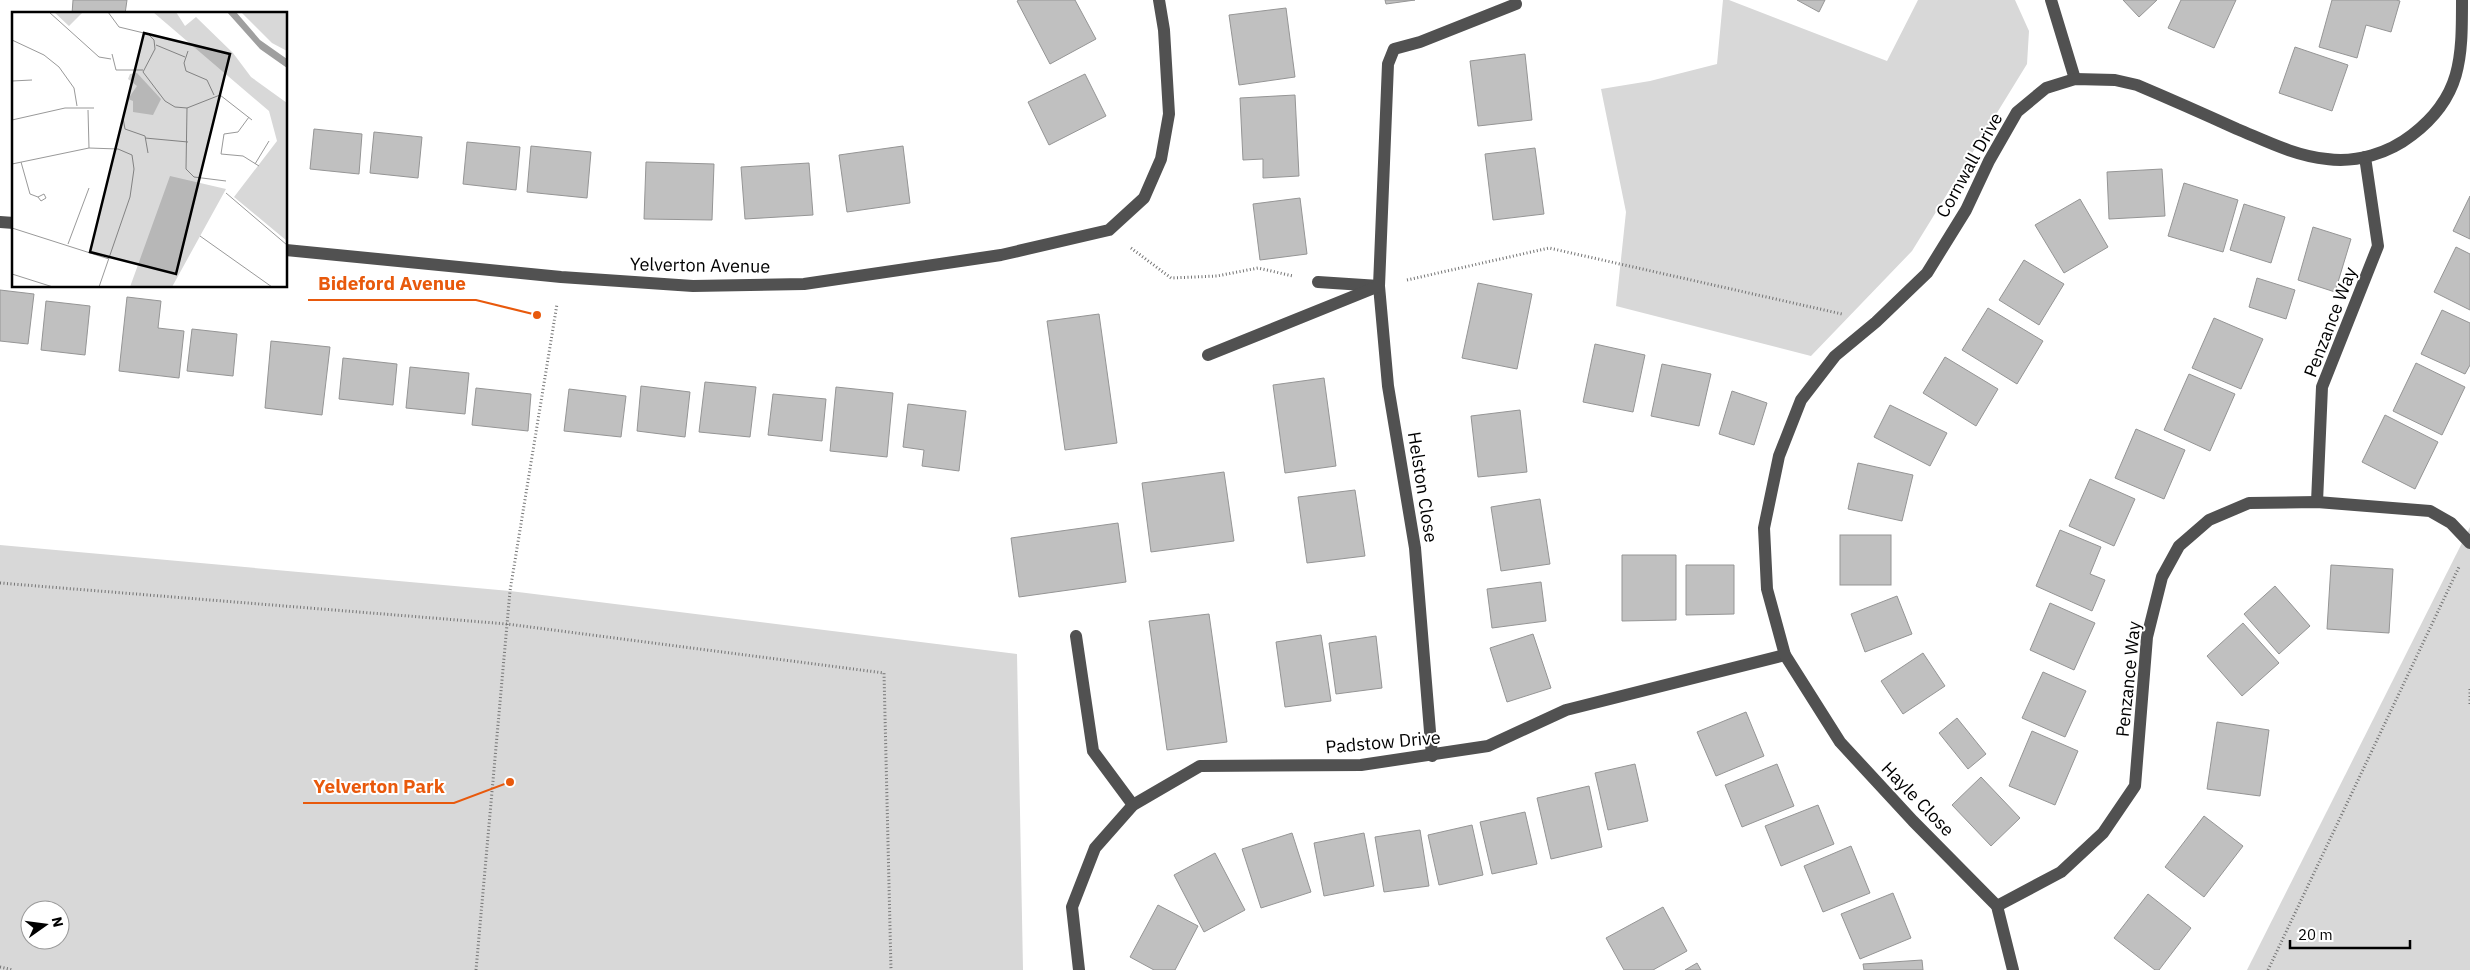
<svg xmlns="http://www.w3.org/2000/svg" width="2470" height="970" viewBox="0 0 2470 970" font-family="'IBM Plex Sans',sans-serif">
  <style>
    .green { fill: #d8d8d8; fill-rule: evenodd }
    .building { fill: #c0c0c0; stroke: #959595 }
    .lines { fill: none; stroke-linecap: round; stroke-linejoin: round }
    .path { stroke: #737373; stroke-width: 3; stroke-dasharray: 1 2.5; stroke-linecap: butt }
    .minor { stroke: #515151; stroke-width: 12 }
    .labels { text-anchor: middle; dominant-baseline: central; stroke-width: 4; stroke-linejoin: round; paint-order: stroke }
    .street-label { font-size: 18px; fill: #000; stroke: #fff }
    .inset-road { fill: none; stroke: #999; stroke-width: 1 }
    .view { fill: #000; fill-opacity: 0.15; stroke: #000; stroke-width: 2.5 }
    .inset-edge { fill: none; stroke: #000; stroke-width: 2.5 }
    .leader { fill: none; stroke: #e8590c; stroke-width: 2 }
    .callout-dot { fill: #e8590c; stroke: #fff; stroke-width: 2 }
    .callout-label { font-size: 19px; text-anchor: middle; font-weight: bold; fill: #e8590c; stroke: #fff; stroke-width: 4; stroke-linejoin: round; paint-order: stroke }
  </style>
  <rect width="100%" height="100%" fill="#fff"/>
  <g class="green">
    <path d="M1723,0H1729L1887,61L1918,0H2015L2029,31L2027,64L1912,251L1811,356L1616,306L1626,212L1601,89L1650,81L1717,64Z"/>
    <path d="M2470,527V970H2247Z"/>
    <path d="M0,545L510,591L1017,654L1023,970H0ZM30,910H60V940H30Z"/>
  </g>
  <g class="building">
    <path d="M73,0H127L125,14H72Z"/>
    <path d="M1019,0H1075L1096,39L1050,64L1017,1Z"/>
    <path d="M1385,0H1415L1386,4Z"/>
    <path d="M1797,0H1825L1819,12Z"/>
    <path d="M2123,0H2157L2139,17Z"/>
    <path d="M2181,0H2236L2214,48L2168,28Z"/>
    <path d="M2332,0H2396L2400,1L2391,32L2366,25L2357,58L2319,47Z"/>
    <path d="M1286,8L1295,77L1239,85L1229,15Z"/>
    <path d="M2295,47L2348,65L2332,111L2279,93Z"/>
    <path d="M1525,54L1532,120L1478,126L1470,61Z"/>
    <path d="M1085,74L1106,116L1049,145L1028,102Z"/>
    <path d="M1295,95L1299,176L1263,178V159L1243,160L1240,98Z"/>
    <path d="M314,129L362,134L359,174L310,169Z"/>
    <path d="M374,132L422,137L418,178L370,173Z"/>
    <path d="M467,142L520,147L516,190L463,184Z"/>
    <path d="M531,146L591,152L587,198L527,192Z"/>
    <path d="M903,146L910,203L847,212L839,155Z"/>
    <path d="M1535,148L1544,214L1493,220L1485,154Z"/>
    <path d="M646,162L714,164L712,220L644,219Z"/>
    <path d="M809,163L813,215L745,219L741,167Z"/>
    <path d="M2162,169L2165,216L2109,219L2107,172Z"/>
    <path d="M2184,183L2238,200L2223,252L2168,236Z"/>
    <path d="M2470,196V239L2453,231Z"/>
    <path d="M1300,198L1307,254L1260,260L1253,204Z"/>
    <path d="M2080,199L2108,247L2064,273L2035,225Z"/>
    <path d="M2244,204L2285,217L2271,263L2230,250Z"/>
    <path d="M2313,227L2351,239L2335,292L2298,280Z"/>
    <path d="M2456,247L2470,254V310L2434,292Z"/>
    <path d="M2024,260L2064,284L2039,325L1999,300Z"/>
    <path d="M2257,278L2295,290L2286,319L2249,307Z"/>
    <path d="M1478,283L1532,294L1517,369L1462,358Z"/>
    <path d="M0,290L34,294L28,344L0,341Z"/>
    <path d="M127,297L161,301L158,328L184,331L179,378L119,371Z"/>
    <path d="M46,301L90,306L85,355L41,350Z"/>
    <path d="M1988,308L2043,341L2017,384L1962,350Z"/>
    <path d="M2442,310L2470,323V365L2465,374L2421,354Z"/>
    <path d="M1099,314L1117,443L1065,450L1047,321Z"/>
    <path d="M2214,318L2263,339L2241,389L2192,368Z"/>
    <path d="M192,329L237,334L233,376L187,371Z"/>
    <path d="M271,341L330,347L322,415L265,408Z"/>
    <path d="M1595,344L1645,355L1633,412L1583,402Z"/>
    <path d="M1945,357L1998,389L1976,426L1923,393Z"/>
    <path d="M343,358L397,364L393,405L339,399Z"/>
    <path d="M2416,363L2465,387L2442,435L2393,411Z"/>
    <path d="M1662,364L1711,374L1699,426L1651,416Z"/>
    <path d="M410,367L469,373L465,414L406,408Z"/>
    <path d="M2189,374L2235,394L2210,451L2164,430Z"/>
    <path d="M1324,378L1336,466L1285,473L1273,385Z"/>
    <path d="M705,382L756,387L750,437L699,432Z"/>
    <path d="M641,386L690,392L685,437L637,431Z"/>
    <path d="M836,387L893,393L887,457L830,451Z"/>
    <path d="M476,388L531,394L528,431L472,425Z"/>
    <path d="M569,389L626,396L621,437L564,431Z"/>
    <path d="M1732,391L1767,403L1754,445L1719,434Z"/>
    <path d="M773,394L826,399L822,441L768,435Z"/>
    <path d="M908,404L966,411L959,471L922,466L924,450L903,447Z"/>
    <path d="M1890,405L1947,433L1930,466L1874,437Z"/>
    <path d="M1520,410L1527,472L1478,477L1471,416Z"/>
    <path d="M2385,415L2438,442L2415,489L2362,462Z"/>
    <path d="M2136,429L2185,450L2164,499L2115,478Z"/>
    <path d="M1858,463L1913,475L1902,521L1848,509Z"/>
    <path d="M1224,472L1234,541L1151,552L1142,483Z"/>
    <path d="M2090,479L2135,499L2114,546L2069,526Z"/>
    <path d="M1355,490L1365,556L1307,563L1298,497Z"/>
    <path d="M1540,499L1550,564L1501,571L1491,507Z"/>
    <path d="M1118,523L1126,582L1019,597L1011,538Z"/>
    <path d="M2060,530L2101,547L2090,574L2105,580L2092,611L2036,586Z"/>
    <rect x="1840" y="535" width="51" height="50"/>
    <path d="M1622,555H1676V620L1622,621Z"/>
    <path d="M1686,565H1734V614L1686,615Z"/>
    <path d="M2331,565L2393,569L2389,633L2327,629Z"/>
    <path d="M1541,582L1546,621L1492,628L1487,589Z"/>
    <path d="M2275,586L2310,626L2279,654L2244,614Z"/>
    <path d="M1897,596L1912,634L1865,652L1851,614Z"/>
    <path d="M2050,603L2095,623L2074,670L2030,650Z"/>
    <path d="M1209,614L1227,742L1167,750L1149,621Z"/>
    <path d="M2243,623L2279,663L2242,696L2207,656Z"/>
    <path d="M1533,634L1551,688L1507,702L1490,648Z"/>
    <path d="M1321,635L1331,701L1285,707L1276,642Z"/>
    <path d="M1376,636L1382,688L1336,694L1329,643Z"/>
    <path d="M1923,653L1945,686L1903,714L1881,681Z"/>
    <path d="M2043,672L2086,691L2065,737L2022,718Z"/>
    <path d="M1746,712L1764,756L1716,776L1697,732Z"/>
    <path d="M1957,718L1986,754L1968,769L1939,733Z"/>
    <path d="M2217,722L2269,730L2260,796L2207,789Z"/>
    <path d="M2032,731L2078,751L2055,805L2009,786Z"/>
    <path d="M1635,764L1648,821L1608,830L1595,773Z"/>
    <path d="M1777,764L1794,806L1742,827L1725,785Z"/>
    <path d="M1981,777L2020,818L1991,846L1952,805Z"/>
    <path d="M1589,786L1602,847L1551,859L1537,798Z"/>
    <path d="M1818,805L1834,844L1781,866L1765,826Z"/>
    <path d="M1525,812L1537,864L1492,874L1480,822Z"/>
    <path d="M2204,816L2243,846L2204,897L2165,867Z"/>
    <path d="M1472,825L1483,875L1439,885L1428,835Z"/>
    <path d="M1420,830L1429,886L1384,892L1375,837Z"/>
    <path d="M1292,833L1311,892L1261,908L1242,849Z"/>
    <path d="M1364,833L1374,886L1324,896L1314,843Z"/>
    <path d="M1851,846L1870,893L1823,912L1804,866Z"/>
    <path d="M1215,853L1245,910L1204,932L1174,875Z"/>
    <path d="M1893,893L1911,938L1860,959L1841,914Z"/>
    <path d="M2148,894L2191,928L2159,970H2155L2114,938Z"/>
    <path d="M1158,905L1198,926L1175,970H1154L1130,957Z"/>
    <path d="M1663,907L1687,951L1653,970H1624L1606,938Z"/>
    <path d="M1922,960L1923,970H1864L1863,964Z"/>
    <path d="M1697,963L1701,970H1685Z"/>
  </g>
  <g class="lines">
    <g class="path">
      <path d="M1131,248L1171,278L1217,276L1258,268L1293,276"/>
      <path d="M1407,280L1549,248L1842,314"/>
      <path d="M0,583L507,624L884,673L891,970"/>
      <path d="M2470,689V705"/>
      <path d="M0,967L13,970"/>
      <path d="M476,970L510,591L557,304"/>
      <path d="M2268,970L2459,567"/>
    </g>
    <g class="minor">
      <path d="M2051,0L2075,79"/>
      <path d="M0,222L14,223"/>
      <path d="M286,250L561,277L693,286L804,284L1001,255L1109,230L1144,198L1161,159L1169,114L1164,30L1159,0"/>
      <path d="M1318,282L1379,286L1388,386L1415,548L1432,756"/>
      <path d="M1208,355L1379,286L1388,64L1394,49L1420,42L1516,4"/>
      <path d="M2317,502L2322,387L2378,246L2365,157"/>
      <path d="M1076,636L1093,751L1133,805"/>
      <path d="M1997,906L2061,872L2103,833L2135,786L2147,637L2162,577L2179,546L2209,520L2249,503L2317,502L2430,511L2451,523L2470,543"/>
      <path d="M1079,970L1072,907L1095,848L1133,805L1200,766L1361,765L1488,746L1566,710L1785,655"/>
      <path d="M2013,970L1997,906L1913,821L1840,742L1785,655L1767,589L1764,528L1779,456L1801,400L1835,356L1876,322L1927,273L1966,210L1989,161L2017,112L2046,88L2075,79L2115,80L2137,85C2170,99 2204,114 2237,129C2266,141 2295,156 2327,159C2357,163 2389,153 2412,135C2462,97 2462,58 2462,0"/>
    </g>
  </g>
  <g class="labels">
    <g class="street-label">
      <text transform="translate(1969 165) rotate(-61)">Cornwall Drive</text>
      <text transform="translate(700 265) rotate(1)">Yelverton Avenue</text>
      <text transform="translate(2330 322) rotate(-69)">Penzance Way</text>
      <text transform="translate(1423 487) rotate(81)">Helston Close</text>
      <text transform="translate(2128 679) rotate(-84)">Penzance Way</text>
      <text transform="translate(1383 742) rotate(-5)">Padstow Drive</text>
      <text transform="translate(1918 799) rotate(46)">Hayle Close</text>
    </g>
  </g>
  <g transform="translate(12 12)">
    <rect width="275" height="275" fill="#fff"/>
    <path d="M42,0H71L57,14ZM141,0H164L173,14L184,5L221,41L239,65L275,91V229L222,185L265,129L257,99ZM229,0H275V39L260,31ZM125,61L149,87L141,103L121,100V89L116,87L125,74L116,67L118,62ZM158,164L214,177L160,275H118Z" fill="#d8d8d8"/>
    <path d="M215,0H224L248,28L275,47V56L248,37Z" fill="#9f9f9f"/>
    <path class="inset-road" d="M37,0L87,45L99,47M96,0L107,15L136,22L142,28L143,37L131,60L153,89L163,95L175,96L208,83L240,108M0,28L32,43L47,55L62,76L65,94M144,33L173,45M176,39L172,51L174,59L195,68L202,83M100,42L104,58H131M0,69L20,68M175,96L174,157L182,165L214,169M76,98L77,136M237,105L226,120L212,122L209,142L231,144L247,154M111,106L113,117L133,124L136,141M0,108L53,96H82M133,126L176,130M9,150L18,182L26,185L32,182L34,186L29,189L26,185M0,152L77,136L106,137L120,143L122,157L118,185L87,275M243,152L257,129M214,181L275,233M0,216L97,247M188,224L260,275M56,232L77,176M0,262L41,275"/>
    <path class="view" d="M132,21L218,42L164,262L78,240Z"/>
    <rect width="275" height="275" class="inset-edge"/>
  </g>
  <path class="leader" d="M537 315L476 300H308M510 782L454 803H303"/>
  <g class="callout-dot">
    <circle cx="537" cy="315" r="5"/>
    <circle cx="510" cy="782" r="5"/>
  </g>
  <g class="callout-label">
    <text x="392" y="290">Bideford Avenue</text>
    <text x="379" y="793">Yelverton Park</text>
  </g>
  <g transform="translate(45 925) rotate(76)"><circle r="24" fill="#ffffff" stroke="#999999"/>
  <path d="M0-4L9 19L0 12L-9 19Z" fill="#000000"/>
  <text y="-8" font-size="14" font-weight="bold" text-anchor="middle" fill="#000000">N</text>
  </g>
  <path d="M2290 940v8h120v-8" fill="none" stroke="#000000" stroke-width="2.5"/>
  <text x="2298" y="940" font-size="15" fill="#000000" stroke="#ffffff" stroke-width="4" paint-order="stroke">20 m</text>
</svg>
